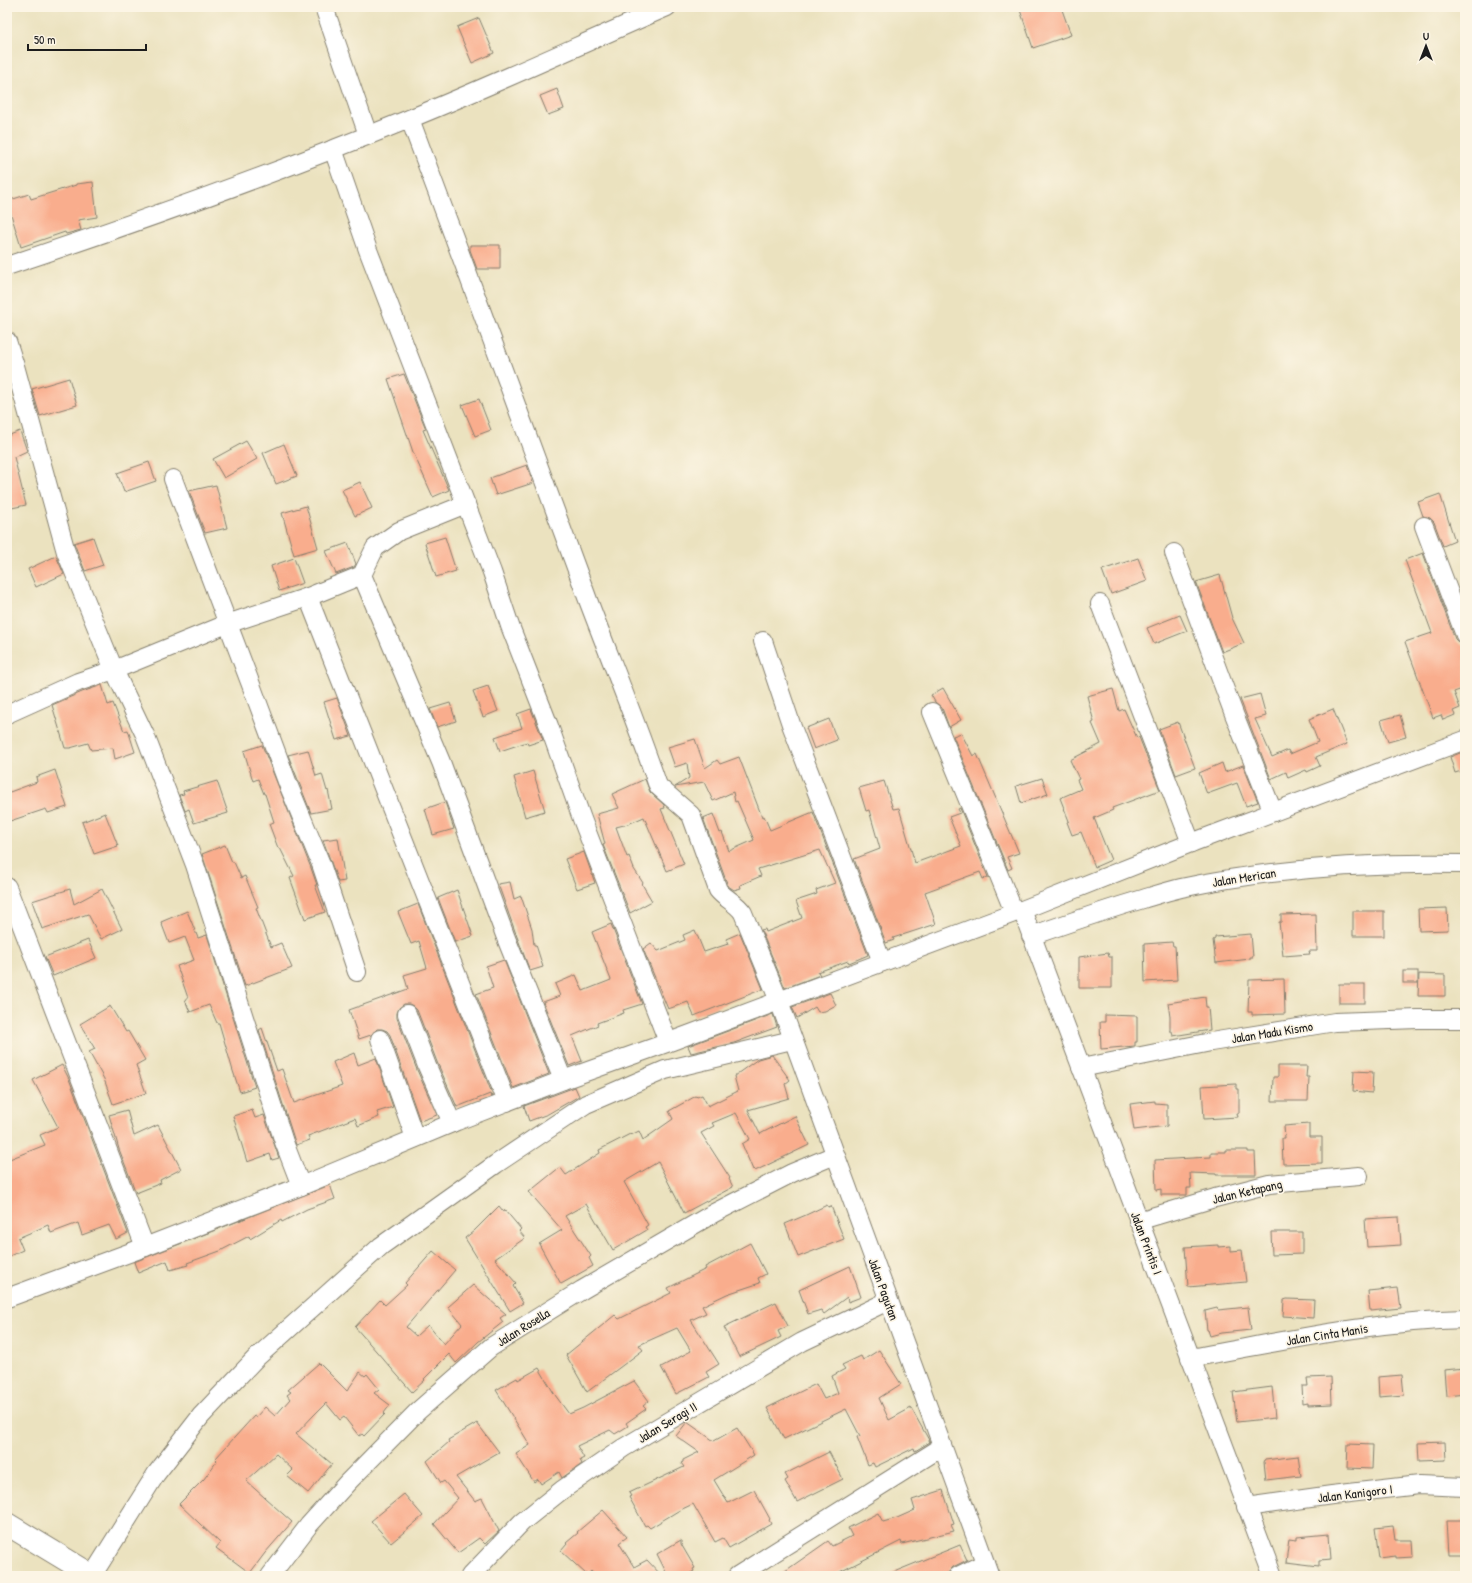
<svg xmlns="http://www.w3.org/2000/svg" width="1472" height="1583" viewBox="0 0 1472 1583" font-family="'Patrick Hand',sans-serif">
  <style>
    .building { fill: #f9ad8d }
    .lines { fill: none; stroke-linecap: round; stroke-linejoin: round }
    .street-casing { stroke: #847f6e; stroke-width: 20 }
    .secondary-casing { stroke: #847f6e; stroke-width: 24 }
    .street { stroke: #fff; stroke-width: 18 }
    .secondary { stroke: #fff; stroke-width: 22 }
    .labels { text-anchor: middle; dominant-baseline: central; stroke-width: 3.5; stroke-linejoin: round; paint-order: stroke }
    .street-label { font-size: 13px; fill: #1c1c1c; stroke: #fcf5e5 }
  </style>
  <rect width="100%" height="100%" fill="#fcf5e5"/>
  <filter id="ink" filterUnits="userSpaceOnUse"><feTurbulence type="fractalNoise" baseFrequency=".025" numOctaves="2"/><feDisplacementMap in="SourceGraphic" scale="8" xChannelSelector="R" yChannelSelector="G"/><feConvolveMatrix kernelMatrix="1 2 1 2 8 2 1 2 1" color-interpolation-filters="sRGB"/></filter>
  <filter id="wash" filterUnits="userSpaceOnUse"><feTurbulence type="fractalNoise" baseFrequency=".012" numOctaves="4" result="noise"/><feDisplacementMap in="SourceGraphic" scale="16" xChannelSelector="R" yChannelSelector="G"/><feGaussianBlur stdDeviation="0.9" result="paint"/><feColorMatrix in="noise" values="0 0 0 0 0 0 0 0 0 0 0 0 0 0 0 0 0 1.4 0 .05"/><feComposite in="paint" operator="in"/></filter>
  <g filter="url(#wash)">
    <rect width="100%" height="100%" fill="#ebe2bf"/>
    <g id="blocks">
      <g class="building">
        <path d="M1019,7H1061L1071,35L1033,48Z"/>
        <path d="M479,18L494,53L472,63L457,27Z"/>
        <path d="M557,89L564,109L548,115L540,96Z"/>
        <path d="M93,182L97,217L78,220L81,230L66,234L65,232L21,247L7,201L29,194L31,199L76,185V184Z"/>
        <path d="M470,245H500V269H477L470,250Z"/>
        <path d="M404,374L426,429L423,430L449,490L433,497L413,452L388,379Z"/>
        <path d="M69,378L77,405L40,416L32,389Z"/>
        <path d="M479,399L491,430L475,436L462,405Z"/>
        <path d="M20,431L27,451L14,457L26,505L7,509V436Z"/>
        <path d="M246,441L257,459L224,478L213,459Z"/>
        <path d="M284,444L297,476L276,484L263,453Z"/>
        <path d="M149,462L156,481L124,492L117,473Z"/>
        <path d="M527,465L533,483L496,495L490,478Z"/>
        <path d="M360,482L372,508L355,516L342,490Z"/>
        <path d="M216,485L227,528L205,533L189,491Z"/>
        <path d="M1440,494L1455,541L1443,546L1434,522L1430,518L1423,516L1418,502Z"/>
        <path d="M306,506L318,548L294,555L282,513Z"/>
        <path d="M93,537L103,565L85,571L74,543Z"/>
        <path d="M445,537L456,571L436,577L425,543Z"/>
        <path d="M348,543L356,564L354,567L336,574L326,551Z"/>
        <path d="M1423,553L1455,639L1459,643L1465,645V688L1454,692L1460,708L1453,711L1455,715L1443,720L1441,715L1433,718L1405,642L1432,633L1405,560Z"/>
        <path d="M56,556L64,574L36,587L28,569Z"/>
        <path d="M294,558L303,583L279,591L271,566Z"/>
        <path d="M1138,558L1147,581L1111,594L1102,570Z"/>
        <path d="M1220,575L1232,618L1244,643L1222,652L1196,582Z"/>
        <path d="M1180,615L1187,631L1154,644L1147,628Z"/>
        <path d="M102,685L108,705L113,703L124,731L128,730L135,752L115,759L113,748L91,750L88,743L70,748H65L52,705L82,692Z"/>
        <path d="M488,686L498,711L483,717L473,691Z"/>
        <path d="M943,688L961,720L949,727L942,708L935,702L931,695Z"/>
        <path d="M1113,689L1119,711L1124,709L1137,738L1139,737L1160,790L1112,808L1113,810L1094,818L1111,860L1095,867L1081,832L1072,835L1067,822L1069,821L1060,798L1081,789L1077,780L1079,779L1070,760L1101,744L1092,723L1094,722L1087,696Z"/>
        <path d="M1260,694L1266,716L1255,719L1272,757L1288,750L1290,754L1318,742L1309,719L1333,709L1347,744L1316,757L1320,766L1307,772L1306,770L1288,778L1286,772L1271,779L1240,699Z"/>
        <path d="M337,698L351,736L336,740L324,702Z"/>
        <path d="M450,703L456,721L437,727L430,709Z"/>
        <path d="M531,709L543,740L528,745L527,742L500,751L495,737L522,728L517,714Z"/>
        <path d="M1400,715L1406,737L1388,742L1381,720Z"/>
        <path d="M829,719L837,740L814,749L806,728Z"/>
        <path d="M1178,722L1195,768L1176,775L1159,729Z"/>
        <path d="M961,733L973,756L977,754L1019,853L1007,857L1012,868L1008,870L953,736Z"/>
        <path d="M695,739L705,768L717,760L720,764L739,757L762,817L764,816L770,830L813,812L868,955L849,963L848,961L818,972L820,975L785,988L761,930L765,929L766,932L802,918L796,901L817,894L816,890L835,883L820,850L758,869L761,876L740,885L741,888L734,890L728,886L703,818L713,814L720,833L722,832L729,851L754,840L737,801L735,802L733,792L713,801L704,782L675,787L689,778L687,763L675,767L668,747Z"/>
        <path d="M262,745L311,868L317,885H315L325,912L305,919L290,878L294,876L280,848H278L269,824L274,822L265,794H264L258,779L253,781L244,751Z"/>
        <path d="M308,750L316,776L322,774L327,791L328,790L332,809L311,813L298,780L288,755Z"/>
        <path d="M1465,751V770L1455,773L1450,757Z"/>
        <path d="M1222,763L1225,772L1243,765L1258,802L1246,806L1237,783L1207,794L1199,773Z"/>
        <path d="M55,770L67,807L48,813L46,809L7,822V793L37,782L36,777Z"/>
        <path d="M533,771L545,811L525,817L514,777Z"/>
        <path d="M1042,778L1048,794L1021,803L1016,786Z"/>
        <path d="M645,779L650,792L664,805L665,808L661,809L684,864L667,871L644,817L628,824L616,827L627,857L629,856L634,869L643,883L642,884L652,901L630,913L603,845L605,844L597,814L619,808L612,794Z"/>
        <path d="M217,781L228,813L194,823L189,809L185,811L179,795L184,794L183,791Z"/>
        <path d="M884,781L893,809L899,808L915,863L961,846L949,817L960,813L958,809L960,808L988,877L983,879L980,872L925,892L936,924L893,938L894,940L886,943L854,859L880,849L869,810L866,811L859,788Z"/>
        <path d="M445,802L454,829L433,835L425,809Z"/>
        <path d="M105,813L118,846L94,854L82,822Z"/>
        <path d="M338,838L345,881L338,882L323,840Z"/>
        <path d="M225,845L232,862H234L241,878L245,876L258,907L256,908L271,947L281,943L292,968L245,986L202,854Z"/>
        <path d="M584,852L595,883L577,889L565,859Z"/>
        <path d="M510,882L514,899L521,896L532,929L534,945H536L543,967L530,971L516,934L498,884Z"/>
        <path d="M70,889L74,904L102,889L122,929L101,939L88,914L42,929L32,901Z"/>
        <path d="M457,890L473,936L455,942L438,898Z"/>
        <path d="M418,904L493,1096L491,1097L490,1094L457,1107L437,1062L417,1010L413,1006L409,1004H404L399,1008L397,1013V1018L417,1070L437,1115L420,1121L390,1035L387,1031L382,1029H377L371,1035L359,1039L349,1010L408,989L404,975L427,968L419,941L411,944L398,912Z"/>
        <path d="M1447,908L1448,930L1419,931L1418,909Z"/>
        <path d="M187,911L198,938L207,935L255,1087L240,1092L233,1071L219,1023H217L209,1005L190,1012L185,1000L188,998L177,966L194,960L185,937L169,943L161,922Z"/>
        <rect x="1353" y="911" width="31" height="25"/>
        <path d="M1316,914L1317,951H1309L1310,954L1283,956L1279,922H1281V915Z"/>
        <path d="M611,924L642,1004L623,1010L624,1013L597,1023L598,1025L572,1036L582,1061L569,1066L543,1002L560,996L555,984L576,975L583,991L611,980L592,932Z"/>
        <path d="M695,930L704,952L728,944L726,939L740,933L763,989L694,1016L688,1002L668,1009L643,949L651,943L658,951L685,940L683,935Z"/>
        <path d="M1251,934L1253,957H1250V959L1216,963L1213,940L1215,939V937Z"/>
        <path d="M88,940L96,958L53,976L45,957Z"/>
        <path d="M1172,942L1173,946H1175L1177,980L1145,982L1144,944Z"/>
        <path d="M1108,953L1109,957H1112V988H1079V957Z"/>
        <path d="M504,960L549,1074L513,1088L476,994L493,988L486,966Z"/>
        <rect x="1403" y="971" width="15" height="12"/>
        <path d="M1419,974L1445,975V996H1418Z"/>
        <path d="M1284,979L1285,1014L1252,1015V1012H1248L1249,980Z"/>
        <rect x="1339" y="984" width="26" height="19"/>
        <path d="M830,993L836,1005L825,1011L818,1012L815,1007L797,1018L792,1007Z"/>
        <path d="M1205,997L1206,1007H1208L1210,1030L1173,1036L1172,1031H1170V1017L1168,1003Z"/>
        <path d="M110,1006L126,1032L128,1031L145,1060L136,1065L146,1093L113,1104L104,1079L89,1052L95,1049L80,1024Z"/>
        <path d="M773,1014L777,1027L734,1043L691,1053L688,1046Z"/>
        <path d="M1105,1015L1137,1016V1042H1135V1046L1101,1049L1100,1022H1105Z"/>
        <path d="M262,1028L277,1071L282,1069L294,1103L342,1086L333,1062L354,1053L358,1065L376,1058L393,1107L377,1112L379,1117L358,1126L355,1118L308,1136L310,1140L296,1145L259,1030Z"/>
        <path d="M772,1055L790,1080L785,1084L789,1098L748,1110L760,1134L795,1116L809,1145L755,1171L754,1169L753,1170L742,1144L750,1139L736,1113L712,1123L714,1126L701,1133L730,1178L729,1179L733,1187L684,1213L658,1162L624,1182L648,1225L645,1227L647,1230L613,1250L586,1204L565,1216L591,1256L589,1258L593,1266L561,1284L539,1244L562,1230L529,1192L560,1167L566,1175L600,1153L599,1150L630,1134L631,1135L639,1131L643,1140L673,1119L669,1111L696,1096L697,1097L702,1095L708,1106L738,1091L734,1076L758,1059Z"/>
        <path d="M62,1065L69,1079L128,1233L116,1239L109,1225L82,1235L78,1223L51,1233L48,1225L18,1238L23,1250L7,1257V1160L45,1145L40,1135L58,1127L33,1080Z"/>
        <path d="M1278,1066H1307L1306,1077H1309L1308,1101H1272L1273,1077H1278Z"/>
        <path d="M1354,1071L1373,1072L1372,1093L1353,1091Z"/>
        <path d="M1236,1084V1089H1239V1113H1237L1238,1117L1204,1119L1202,1086Z"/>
        <path d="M575,1087L579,1096L548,1114L529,1121L524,1106Z"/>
        <path d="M1155,1101V1103L1167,1104V1126L1134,1130L1130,1104Z"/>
        <path d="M127,1110L134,1136L158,1125L181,1169L160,1180L161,1183L136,1193L119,1149L109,1115Z"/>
        <path d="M252,1110L255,1118L264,1115L279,1158L272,1160L270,1154L247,1162L233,1116Z"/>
        <path d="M1309,1124V1137H1322V1163L1283,1164L1282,1138H1285L1284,1126Z"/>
        <path d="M1226,1150H1248V1152H1255L1256,1175H1216V1174L1190,1173L1191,1188H1187V1195H1161V1189L1156,1190L1155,1160L1211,1157V1152H1226Z"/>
        <path d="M330,1185L335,1199L307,1209L282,1222L281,1220L250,1239L249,1236L220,1251L187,1263L188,1265L170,1270L167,1261L138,1273L134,1262Z"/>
        <path d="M827,1205L828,1207L831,1206L844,1239L798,1257L785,1224L806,1215Z"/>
        <path d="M499,1206L503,1211L505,1210L521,1229L519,1231L525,1238L495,1259L516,1283L513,1286L523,1303L510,1311L465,1238L474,1231Z"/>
        <path d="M1399,1217L1401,1245L1367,1247L1365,1219Z"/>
        <path d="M1271,1232H1302V1254L1272,1255Z"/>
        <path d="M750,1243L766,1274L758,1278L760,1283L727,1294L702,1306L706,1313L691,1320L719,1364L706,1372L709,1377L676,1394L661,1367L691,1351L677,1328L639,1345L643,1350L587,1392L566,1355L615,1315L619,1319L671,1293L668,1288L706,1269L705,1267Z"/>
        <path d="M1218,1245V1247L1231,1246V1251L1242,1250L1246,1282L1188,1287L1185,1247Z"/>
        <path d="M433,1251L455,1270L406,1327L416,1336L428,1325L444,1344L462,1324L448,1307L473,1285L506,1314L500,1318L503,1322L478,1342L456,1363L449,1354L424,1379L425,1380L412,1392L355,1327L380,1300L385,1305L407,1285L405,1283Z"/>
        <path d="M850,1266L861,1297L848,1302L847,1297L824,1314L821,1310L808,1314L799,1290Z"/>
        <path d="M1398,1288L1401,1308L1370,1311L1368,1291Z"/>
        <path d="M1287,1299L1314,1300L1313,1318L1283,1316L1284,1300Z"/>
        <path d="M776,1302L788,1326L778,1331L781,1337L739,1357L724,1327Z"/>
        <path d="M1248,1307L1251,1330L1221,1333L1210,1336L1208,1330H1207L1205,1311L1217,1308L1218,1310Z"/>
        <path d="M879,1350L901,1384L879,1398L889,1420L911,1408L930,1442L915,1451L914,1448L875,1467L873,1463L868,1465L857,1437L860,1436L846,1409L784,1439L767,1408L816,1384L824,1399L838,1393L832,1376L845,1369L842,1365L861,1356L863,1360Z"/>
        <path d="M319,1363L347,1391L360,1372L365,1376L367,1374L379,1389L374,1393L390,1405L384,1413L385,1414L364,1436L362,1434L359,1436L344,1417L340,1420L326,1403L314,1415L296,1434L332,1464L308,1493L287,1476L293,1470L276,1454L246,1481L292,1522L265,1553L250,1573L216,1548L220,1543L179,1504L204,1479L217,1461L215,1459L254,1416L256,1417L265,1407L275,1416L290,1399L287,1395L291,1392L288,1390Z"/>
        <path d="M539,1368L555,1395L569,1414L583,1408L634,1381L649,1401L643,1406L646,1409L626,1423L628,1426L615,1434L610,1430L577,1446L584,1458L580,1460L582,1464L562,1478L559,1472L541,1484L538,1479L534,1482L516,1454L530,1445L496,1390L517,1378L518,1380Z"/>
        <path d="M1465,1368V1394L1446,1396L1444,1370Z"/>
        <path d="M1402,1375L1404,1395L1379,1397L1378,1377Z"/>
        <path d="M1331,1377L1332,1404L1308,1405V1403L1303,1404L1302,1386H1308L1307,1378Z"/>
        <path d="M1272,1387L1275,1418L1237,1422L1233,1392Z"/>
        <path d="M687,1422L714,1441L737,1428L754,1455L714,1480L728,1503L754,1490L770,1519L769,1520L771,1524L729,1548L723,1538L715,1542L693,1504L678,1511L650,1528L647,1525L645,1526L629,1497L631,1496L629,1493L684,1467L681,1463L683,1462V1460L699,1452L676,1436Z"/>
        <path d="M477,1423L499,1452L456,1477L475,1501L482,1498L499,1531L485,1544L479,1538L458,1553L434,1524L458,1498L444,1481L441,1483L427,1461L449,1442L448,1440Z"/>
        <path d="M1445,1442L1446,1460L1419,1461L1418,1443Z"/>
        <path d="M1348,1444L1373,1445L1372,1469L1347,1468Z"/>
        <path d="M829,1452L843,1479L797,1502L785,1481L788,1479L785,1474Z"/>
        <path d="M1298,1456L1301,1476L1266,1480L1264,1462L1265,1460Z"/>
        <path d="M943,1490L954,1524L951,1525L954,1531L902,1544L901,1541L832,1576H778L828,1541L832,1546L852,1536L848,1528L878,1513L883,1522L897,1518L915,1510L912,1500Z"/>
        <path d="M404,1494L423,1516L391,1543L371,1521Z"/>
        <path d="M603,1510L627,1537L619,1543L634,1567L647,1560L662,1576H596L591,1571L587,1575L561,1551L567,1544L566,1543L578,1533L577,1532Z"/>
        <path d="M1446,1521H1465V1554H1448Z"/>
        <path d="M1393,1526L1395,1540H1412L1413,1557L1396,1558V1556L1379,1558L1375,1528Z"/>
        <path d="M1329,1534L1331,1560L1319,1561V1566L1286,1562L1289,1539L1297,1540V1537Z"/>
        <path d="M681,1540V1544L695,1568L693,1569L694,1571L686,1576H668L657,1554Z"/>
        <path d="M960,1545L967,1560L953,1567L948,1573L940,1576H884Z"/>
      </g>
    </g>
  </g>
  <g filter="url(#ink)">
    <use href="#blocks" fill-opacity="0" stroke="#847f6e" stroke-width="1"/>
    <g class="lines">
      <defs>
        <g id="street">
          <path d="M324,7L368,135"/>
          <path d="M410,119C470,279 529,440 588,600C611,661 636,721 657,783L659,787L691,815L718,890C725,899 737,903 743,913L779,1001L990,1576"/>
          <path d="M333,149L368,250L492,572L510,626L549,726L582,819L668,1042"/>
          <path d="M7,266C142,221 277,173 409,119C496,84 581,44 667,7"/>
          <path d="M7,341L15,366L66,552L114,670L145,735L195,865L284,1142L301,1186"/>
          <path d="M173,479L253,690L288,784L321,864L357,972"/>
          <path d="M1424,526L1465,635"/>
          <path d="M1174,553L1234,714L1273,812"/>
          <path d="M362,575L441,762L506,938L563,1080"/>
          <path d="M308,597L507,1102"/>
          <path d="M1100,604L1191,843"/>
          <path d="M763,641L792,727L882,962"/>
          <path d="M932,712L1014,912"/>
          <path d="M7,714L78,682L114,670L227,624L308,597L362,575L375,548L399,531L466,504"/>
          <path d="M7,887L145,1247"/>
          <path d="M1022,910L1273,1576"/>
          <path d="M1031,936C1068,923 1105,910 1143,899C1156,895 1168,891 1181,888C1274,868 1370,862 1465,864"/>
          <path d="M407,1014L427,1066L452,1123"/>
          <path d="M380,1039L415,1138"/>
          <path d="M1081,1068L1211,1042L1335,1022L1418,1019H1465"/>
          <path d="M1138,1221L1215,1198L1269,1184L1359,1176"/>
          <path d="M7,1298L145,1247L301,1186L457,1121L563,1080L672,1041L1022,910L1191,843L1465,740"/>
          <path d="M1190,1358C1281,1342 1372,1321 1465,1319"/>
          <path d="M1246,1507L1332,1495L1419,1485L1465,1487"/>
          <path d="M92,1576L156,1474L201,1416L255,1359L381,1246L496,1164L586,1104L665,1070L792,1040"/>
          <path d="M270,1576L309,1525L348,1482L418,1411L491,1347L582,1290L714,1213L792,1173L835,1155"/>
          <path d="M470,1576L522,1522L562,1490L623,1448L802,1342L888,1301"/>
          <path d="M737,1576L942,1447"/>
          <path d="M958,1576L985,1563"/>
        </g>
        <path id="secondary" d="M7,1524L93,1576"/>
      </defs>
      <use href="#street" class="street-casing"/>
      <use href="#secondary" class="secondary-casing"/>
      <use href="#street" class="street"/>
      <use href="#secondary" class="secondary"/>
    </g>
  </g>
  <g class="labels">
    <g class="street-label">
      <text transform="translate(1244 877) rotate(-9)">Jalan Merican</text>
      <text transform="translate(1272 1032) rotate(-9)">Jalan Madu Kismo</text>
      <text transform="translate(1247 1191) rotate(-13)">Jalan Ketapang</text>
      <text transform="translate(1147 1243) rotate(69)">Jalan Printis I</text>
      <text transform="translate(884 1289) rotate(70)">Jalan Pagutan</text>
      <text transform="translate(523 1327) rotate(-32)">Jalan Rosella</text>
      <text transform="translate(1327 1334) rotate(-9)">Jalan Cinta Manis</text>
      <text transform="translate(667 1422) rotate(-31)">Jalan Seragi II</text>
      <text transform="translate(1355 1493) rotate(-7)">Jalan Kanigoro I</text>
    </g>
  </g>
  <rect width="1472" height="1583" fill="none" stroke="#fcf5e5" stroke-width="24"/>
  <g transform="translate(1426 46)" stroke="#fcf5e5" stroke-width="3" paint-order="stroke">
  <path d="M0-3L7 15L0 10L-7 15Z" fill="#1c1c1c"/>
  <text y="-6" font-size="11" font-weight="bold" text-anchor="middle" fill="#1c1c1c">U</text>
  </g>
  <path d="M28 44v6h118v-6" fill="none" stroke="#1c1c1c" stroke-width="2"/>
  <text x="34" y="44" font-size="12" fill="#1c1c1c" stroke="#fcf5e5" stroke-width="3" paint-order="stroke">50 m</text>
</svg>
